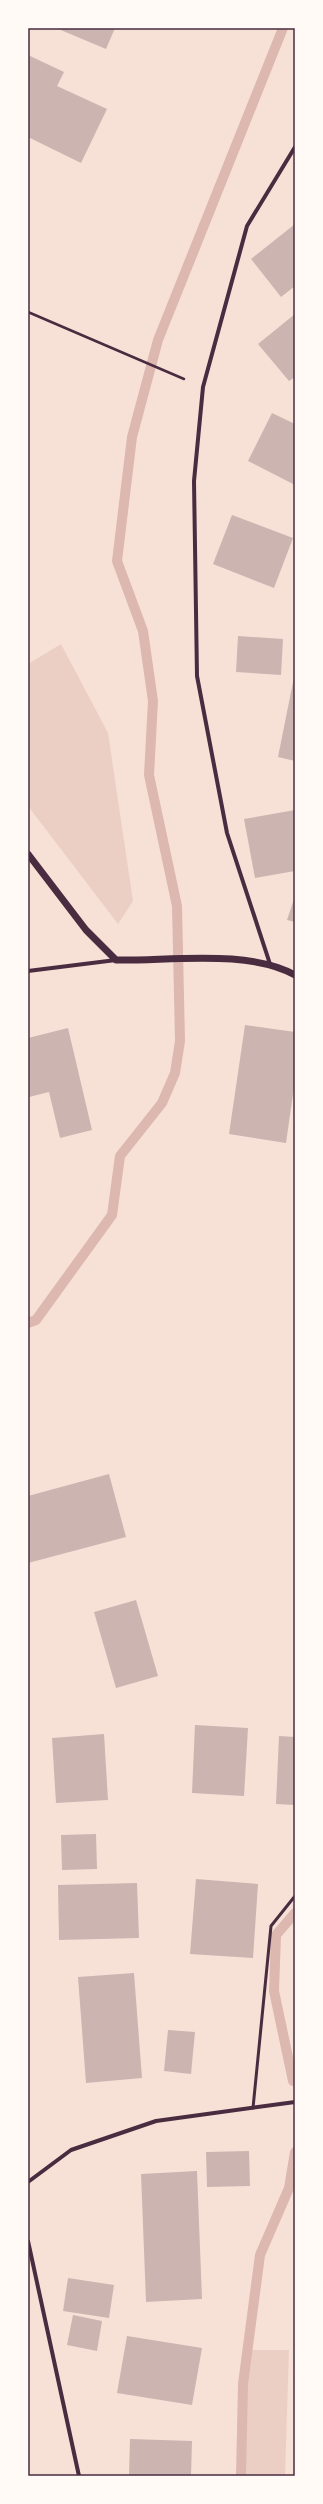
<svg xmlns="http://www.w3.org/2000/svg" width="323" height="2504" viewBox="0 0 323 2504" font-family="'Public Sans',sans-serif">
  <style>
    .green { fill: #ebcfc5 }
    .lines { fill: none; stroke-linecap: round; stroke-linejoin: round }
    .stream { stroke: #dcb8b0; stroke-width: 10 }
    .building { fill: #ccb4b1 }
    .path { stroke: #4a2c40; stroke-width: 2.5 }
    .service { stroke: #4a2c40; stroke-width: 3 }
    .minor { stroke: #4a2c40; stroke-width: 4 }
    .tertiary { stroke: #4a2c40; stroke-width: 7 }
    .neatline { fill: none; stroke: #4a2c40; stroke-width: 1.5 }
  </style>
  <rect width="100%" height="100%" fill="#f7e1d7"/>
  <g class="green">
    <path d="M61,644L108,733L133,901L118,924L28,806V664Z"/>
    <path d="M245,2350H289L285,2476H239Z"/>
  </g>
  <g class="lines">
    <g class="stream">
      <path d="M28,1323L36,1320L112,1215L120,1156L162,1103L175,1073L180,1041L177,906L149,775L153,701L143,631L117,561L132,437L158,340L283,28"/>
      <path d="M293,2081L274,1991L276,1935L295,1913"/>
      <path d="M241,2476L243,2384L260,2255L289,2188L295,2152"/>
    </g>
  </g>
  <g class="building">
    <path d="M56,28H115L106,49Z"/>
    <path d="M28,55L64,72L57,86L107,109L81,163L28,137Z"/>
    <path d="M295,224V286L281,297L251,259Z"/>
    <path d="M295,314V377L289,381L258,344Z"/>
    <path d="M272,413L295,424V485L248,461Z"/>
    <path d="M232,515L293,538L274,588L213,564Z"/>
    <path d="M238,636L283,639L281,675L236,672Z"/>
    <path d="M294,677H295V761L278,757Z"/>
    <path d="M295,810V871L255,878L244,819Z"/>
    <path d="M295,896V922L287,920Z"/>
    <path d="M245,1025L295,1032V1080L286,1143L229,1134Z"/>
    <path d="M68,1028L92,1130L60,1138L49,1092L29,1097L28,1038Z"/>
    <path d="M109,1474L126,1537L28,1563V1496Z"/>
    <path d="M136,1600L158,1676L116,1688L94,1612Z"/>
    <path d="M195,1725L248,1728L244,1796L192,1793Z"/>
    <path d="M104,1734L108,1800L56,1803L52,1738Z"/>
    <path d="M279,1736L295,1737V1805L276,1804Z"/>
    <path d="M96,1834L97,1869L62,1870L61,1835Z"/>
    <path d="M196,1879L258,1884L253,1958L190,1954Z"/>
    <path d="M137,1883L139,1938L59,1940L58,1885Z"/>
    <path d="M134,1973L142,2078L86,2083L78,1977Z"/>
    <path d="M168,2030L195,2032L191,2074L164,2071Z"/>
    <path d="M249,2151L250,2186L207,2187L206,2152Z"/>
    <path d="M197,2171L202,2299L146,2302L141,2174Z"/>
    <path d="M68,2278L114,2285L109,2318L63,2311Z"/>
    <path d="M73,2315L102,2321L97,2351L67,2345Z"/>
    <path d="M127,2336L202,2348L192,2405L117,2393Z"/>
    <path d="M130,2439L192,2441L191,2476H129Z"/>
  </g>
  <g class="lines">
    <path class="path" d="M28,312L184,379"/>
    <path class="service" d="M253,2108L271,1926L295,1896"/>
    <g class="minor">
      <path d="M270,964L227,833L197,676L194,481L203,387L247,226L295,147"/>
      <path d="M28,971L116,960"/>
      <path d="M28,2182L71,2150L156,2121L295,2102"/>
      <path d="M28,2241L79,2476"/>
    </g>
    <path class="tertiary" d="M28,854L86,930L116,960C169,961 249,949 295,975"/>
  </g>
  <rect width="323" height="2504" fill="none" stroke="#fffaf5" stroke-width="58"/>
  <rect x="29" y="29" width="265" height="2446" class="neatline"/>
</svg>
